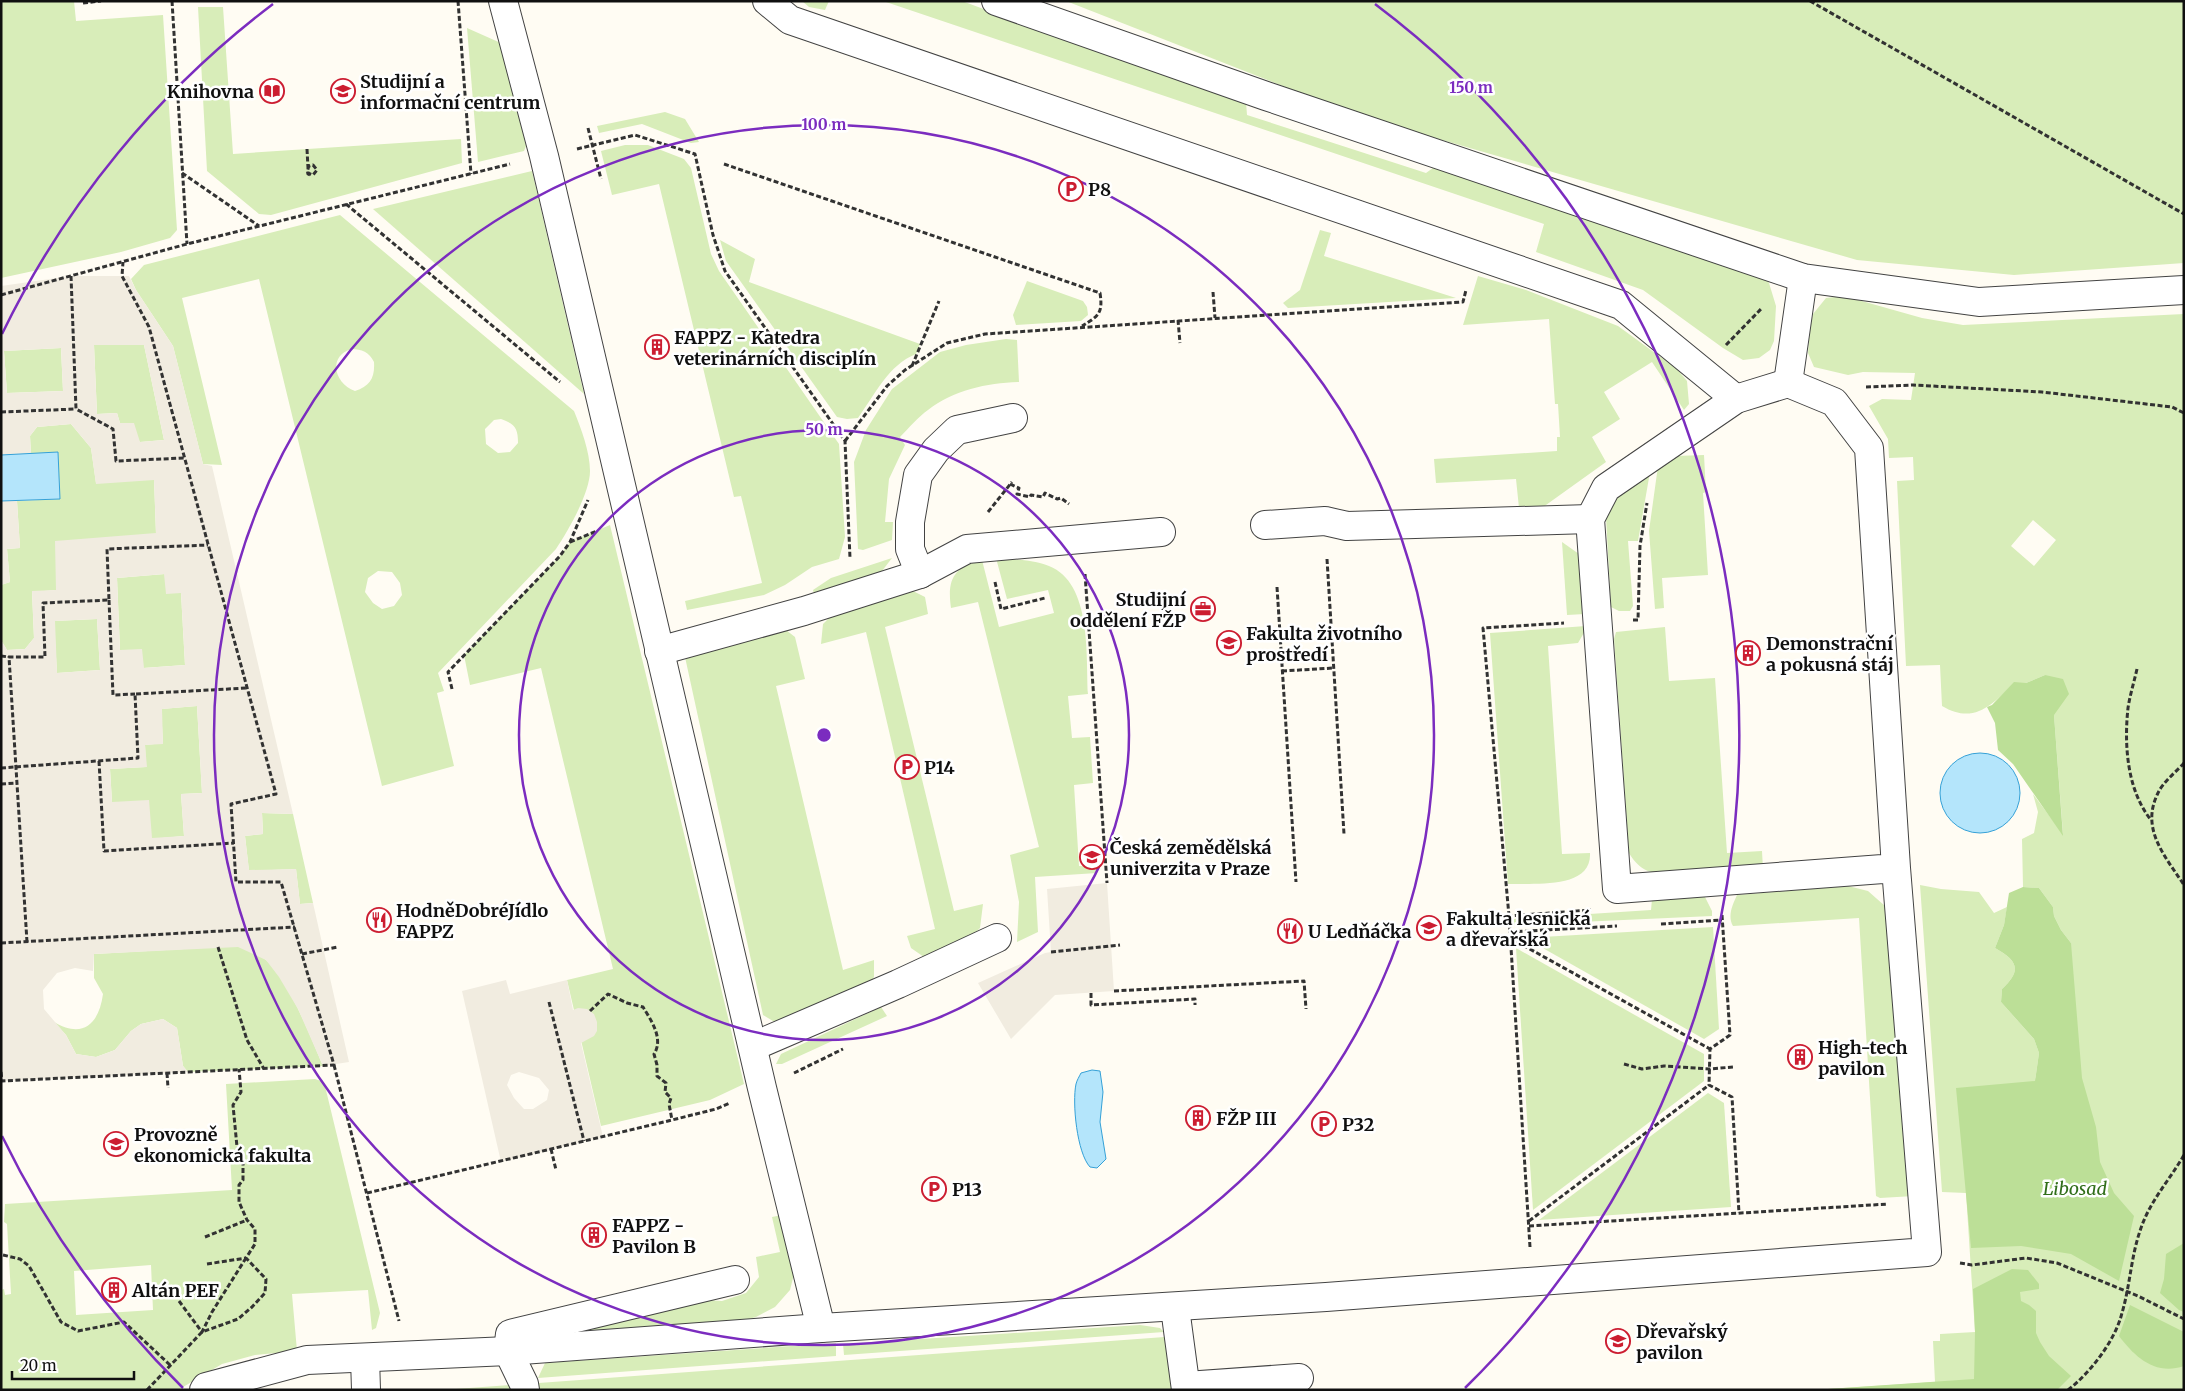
<svg xmlns="http://www.w3.org/2000/svg" width="2185" height="1391" viewBox="0 0 2185 1391" font-family="Merriweather,serif">
  <style>
    .green { fill: #d8edb9; fill-rule: evenodd }
    .forest { fill: #bcdf97 }
    .plaza { fill: #f1ece0; fill-rule: evenodd }
    .water { fill: #b4e5fb; stroke: #35a1d7 }
    .lines { fill: none; stroke-linecap: round; stroke-linejoin: round }
    .minor-casing { stroke: #434343; stroke-width: 30 }
    .path { stroke: #323232; stroke-width: 3; stroke-dasharray: 5 2.5; stroke-linecap: butt }
    .minor { stroke: #fff; stroke-width: 28 }
    .ring { fill: none; stroke: #7b2cbf; stroke-width: 2.5 }
    .labels { text-anchor: middle; dominant-baseline: central; stroke-width: 5; stroke-linejoin: round; paint-order: stroke }
    .poi-label { font-size: 18px; font-weight: bold; fill: #101010; stroke: #fff; text-anchor: start }
    .park-label { font-size: 18px; font-style: italic; fill: #316e1a; stroke: #fff }
    .centre { fill: #7b2cbf; stroke: #fff; stroke-width: 2.5 }
    .ring-label { font-size: 15px; text-anchor: middle; font-weight: bold; fill: #7b2cbf; stroke: #fff; stroke-width: 5; stroke-linejoin: round; paint-order: stroke }
  </style>
  <rect width="100%" height="100%" fill="#fffcf3"/>
  <g class="green">
    <path d="M1,1H74L76,21L163,15L177,230L170,238L121,252L1,278Z"/>
    <path d="M802,1H829L825,10L809,7Z"/>
    <path d="M883,1H962L1143,68L1246,102L1247,115L1426,173L1437,165L1763,273L1769,283L1776,306L1774,341L1770,350L1759,358L1743,360L1723,348L1643,290L1536,252L1544,224Z"/>
    <path d="M1066,1H2184V263L2014,275L1857,260L1359,116Z"/>
    <path d="M198,7H223L233,154L461,139L462,163L271,215L259,214L207,171Z"/>
    <path d="M467,28L503,44L526,146L524,151L478,162Z"/>
    <path d="M665,112L685,119L699,142L691,143L642,124L599,133L597,126Z"/>
    <path d="M625,145H648L684,159L691,168L711,254L719,271L839,444L845,537L839,559L812,567L785,585L764,595L687,610L685,601L762,583L741,496L734,497L659,184L612,195L601,151Z"/>
    <path d="M532,171L584,394L373,209Z"/>
    <path d="M340,215L574,411C581,428 590,452 590,471C590,493 568,531 556,549L438,673L444,691L437,693L454,766L382,786L259,279L182,298L222,465L203,464L173,346L136,290L131,279L144,265ZM351,349C362,349 369,352 374,362C375,378 370,386 355,391C335,384 327,357 351,349ZM501,419C515,424 518,428 518,443L510,452L498,453L486,444L485,429L494,420ZM378,571L392,572L400,583L402,595L394,606L382,609L373,603L365,592L368,578Z"/>
    <path d="M1320,230L1331,233L1324,256L1456,298L1288,308L1283,303L1300,290Z"/>
    <path d="M720,240L755,259L749,282L920,344L916,354C889,364 874,396 858,418L847,419L837,417L726,261Z"/>
    <path d="M1478,276L1526,290L1618,326L1677,369L1687,381L1689,404L1684,410L1652,362L1604,392L1620,419L1592,437L1606,462L1539,510L1519,508L1516,479L1436,483L1434,459L1557,451V437H1560L1558,404H1555L1549,319L1463,325Z"/>
    <path d="M1027,281L1083,301L1087,307L1088,315L1081,321L1016,325L1013,315Z"/>
    <path d="M1844,296L1922,318L1963,325L2184,314V1390H1813L1935,1382L1933,1341H1940V1334L1975,1332L1966,1193L1942,1192L1920,885L1941,889L1979,892L1994,913L2007,907L2004,925L1995,948C2018,961 2022,970 2002,989L2001,1002L2034,1039L2039,1053L2035,1081L2071,943L2061,930L2054,916L2053,907L2039,888L2023,887L2022,839L2034,833L2038,812L2033,794L2063,834L2054,715L2045,675L2026,683H2014C1992,705 1974,725 1942,706L1940,665L1906,666L1897,481L1914,480L1913,457L1889,458L1888,439L1869,406L1882,399L1911,400L1915,373L1863,372L1848,375L1814,367L1808,353L1810,328L1813,314L1826,298ZM2033,520L2056,540L2034,566L2011,546Z"/>
    <path d="M1006,339L1017,340L1019,382C988,383 953,390 928,410C918,417 909,428 900,437L905,445L889,479L885,522H893L892,540L863,550L858,549L854,462L866,430L892,389L940,352L966,345Z"/>
    <path d="M94,345H144L164,440L140,442L120,423L117,413L97,414Z"/>
    <path d="M61,348L63,391L7,393L4,351Z"/>
    <path d="M71,424L91,448L96,483L154,479L156,534L56,590L32,592L34,638L25,649L7,650L1,640V585L10,582L7,549L20,548L17,501L60,499L58,452L31,454L30,436L37,427Z"/>
    <path d="M1704,455L1706,492L1703,493L1708,575L1662,578L1664,608L1655,609L1649,531L1658,466L1676,456Z"/>
    <path d="M1650,472L1638,541H1628L1633,606L1630,611H1619L1611,607L1606,517L1615,497Z"/>
    <path d="M610,525L744,1084L710,1100L601,1126L567,980L613,969L541,668L470,685L464,655L560,556L570,542Z"/>
    <path d="M1562,542L1579,554L1585,614L1567,615Z"/>
    <path d="M892,558L882,571L814,594L813,590L831,578Z"/>
    <path d="M996,558C1014,560 1032,559 1049,566C1092,583 1086,656 1088,694L1068,696L1072,738L1090,737L1093,783L1074,785L1079,866L1097,867V873L1035,877L1038,932L1017,942L1019,902L1010,855L1039,847L978,602L951,608C947,580 953,567 982,560L999,627L1054,613L1048,590L1007,599Z"/>
    <path d="M165,574L181,593L185,665L143,668L120,650L117,578Z"/>
    <path d="M911,590L925,597L928,614L885,627L954,911L983,904L980,928L969,939L924,957L911,948L907,936L935,929L866,632L821,644L823,624L835,612Z"/>
    <path d="M97,619L100,670L57,673L54,621Z"/>
    <path d="M1586,626L1585,631L1578,643L1548,646L1562,854L1590,853C1592,890 1534,883 1508,884L1490,633Z"/>
    <path d="M1665,627L1669,681L1715,678L1727,853L1762,851L1763,869C1740,870 1667,879 1648,871C1639,867 1634,861 1629,853L1614,639L1616,632Z"/>
    <path d="M786,630L795,637L805,679L776,686L843,970L874,960V977L867,989L787,1023L773,1021L763,1015L685,657Z"/>
    <path d="M197,706L202,793L181,794L184,836L151,839L112,802L110,769L146,767L145,745L163,743L161,709Z"/>
    <path d="M262,813L293,814L313,903L300,904L296,869L249,871L245,836L263,834Z"/>
    <path d="M1848,886L1868,891L1885,906L1914,1196L1880,1198L1876,1196L1859,918L1733,926C1727,916 1733,904 1737,895Z"/>
    <path d="M1705,897L1712,911V916L1514,925V919L1651,910L1652,899Z"/>
    <path d="M1713,927L1719,1029L1704,1039L1525,938Z"/>
    <path d="M238,946C246,950 259,954 266,960C288,978 311,1038 323,1066L188,1072L183,1066L177,1028L163,1019L141,1024L131,1031L115,1050L96,1057L76,1054L66,1035L54,1022C83,1039 99,1024 103,994L94,978V954Z"/>
    <path d="M1516,948L1704,1054V1081L1533,1210Z"/>
    <path d="M881,1007L887,1016L782,1064H776L781,1054Z"/>
    <path d="M315,1079L324,1082L380,1313L376,1328L372,1330L368,1290L292,1294L297,1351L255,1355L222,1364L178,1390H1V1290L4,1289L5,1295L11,1294L7,1224L4,1222L5,1204L232,1190L226,1084ZM151,1265L153,1310L76,1315L74,1271Z"/>
    <path d="M1708,1093L1724,1103L1731,1207L1539,1220Z"/>
    <path d="M782,1215L795,1270L790,1290L775,1307L756,1317L735,1323L529,1337L689,1299L722,1301L746,1293L759,1277L756,1257L780,1252L772,1217Z"/>
    <path d="M1140,1325L1160,1328L1164,1332L844,1355L843,1344Z"/>
    <path d="M1178,1336L1186,1390H442Z"/>
    <path d="M836,1343V1356L538,1378L545,1363Z"/>
  </g>
  <g class="forest">
    <path d="M2045,675L2063,679L2069,694L2054,715L2063,836L2013,764L1998,750L1995,723L1987,707L1992,705L2014,682L2026,683Z"/>
    <path d="M2023,887L2039,888L2053,907L2054,916L2061,930L2071,943L2082,1078L2096,1127L2100,1162L2114,1193L2134,1216L2119,1281L2071,1254L2021,1246L1971,1248L1956,1088L2035,1081L2039,1053L2034,1039L2001,1002L2002,989C2022,970 2018,961 1995,948L2004,925L2009,893Z"/>
    <path d="M2184,1243V1312L2179,1310L2160,1293L2164,1279L2166,1254Z"/>
    <path d="M2012,1269L2028,1270L2039,1284V1289L2020,1292L2021,1301L2029,1305L2036,1311V1333L2040,1342L2049,1356L2071,1376L2057,1390H1813L1974,1379L1975,1332L1973,1289Z"/>
    <path d="M2130,1305L2184,1332V1366C2155,1376 2135,1357 2119,1336Z"/>
  </g>
  <g class="plaza">
    <path d="M71,276H129L136,290L173,346L203,464L212,466L293,814L262,813L263,834L245,836L249,870L296,869L300,904L313,903L349,1062L323,1066L298,1009L279,977L266,960L238,947L94,954L93,971L75,968L57,973L43,990L44,1009L66,1035L76,1054L96,1057L115,1050L131,1031L141,1024L163,1019L177,1028L183,1066L188,1072L1,1081V640L7,650L25,649L34,638L32,591L56,590L55,541L156,533L154,480L96,484L91,448L71,424L37,427L30,436L31,454L1,455V286ZM94,345H144L164,440L140,442L134,423H120L117,413L97,414ZM61,348L63,391L7,393L4,351ZM164,574L166,594L181,593L185,665L144,668L142,649L120,650L117,578ZM97,619L100,670L57,673L55,621ZM197,706L202,793L181,794L184,836L152,838L149,800L112,802L110,769L147,767L145,745L163,744L162,709Z"/>
    <path d="M1,501H17L20,548L7,549L10,582L1,585Z"/>
    <path d="M1107,883L1114,991L1055,995L1011,1039L978,983L1045,953L1051,952L1047,889Z"/>
    <path d="M506,980L510,994L567,980L573,1010L578,1008L587,1009L594,1014L597,1022V1031L594,1036L581,1043L603,1137L501,1162L462,991ZM519,1072L539,1078L549,1090L547,1100L533,1109H524L514,1098L507,1085L511,1075Z"/>
  </g>
  <g class="water">
    <path d="M58,452L60,499L1,501V455Z"/>
    <circle cx="1980" cy="793" r="40"/>
    <path d="M1092,1070L1100,1071L1103,1092L1100,1122L1106,1159L1097,1168L1090,1167C1077,1153 1072,1103 1076,1084C1077,1080 1079,1077 1081,1073Z"/>
  </g>
  <g class="lines">
    <defs>
      <g id="minor">
        <path d="M503,1L544,156L762,1088L821,1328"/>
        <path d="M767,1L790,20L1621,305L1736,399"/>
        <path d="M996,1L1266,96L1803,278L1979,302L2184,290"/>
        <path d="M1788,383L1803,278"/>
        <path d="M1265,525L1325,521L1347,526L1590,519"/>
        <path d="M920,574L910,549V522L918,475L936,450L957,430L1013,418"/>
        <path d="M659,651L804,611L920,574L967,549L1161,532"/>
        <path d="M754,1046L898,984L997,938"/>
        <path d="M1175,1308L1186,1390"/>
        <path d="M365,1358L366,1390"/>
        <path d="M1186,1386L1299,1378"/>
        <path d="M204,1390L206,1387L307,1360L508,1351L821,1328L1326,1297L1927,1252L1896,868L1869,448L1834,402L1788,383L1736,399L1606,488L1590,519L1617,889L1896,868"/>
        <path d="M525,1390L524,1384L508,1351L510,1334L735,1280"/>
      </g>
    </defs>
    <use href="#minor" class="minor-casing"/>
    <g class="path">
      <path d="M172,1L187,244"/>
      <path d="M458,1L471,174"/>
      <path d="M1810,1L2184,214"/>
      <path d="M83,3L101,1"/>
      <path d="M588,128L601,179"/>
      <path d="M307,149L308,168V173L313,175L317,170L313,165L309,166C308,169 307,171 308,174L310,175"/>
      <path d="M577,149L635,135L695,154L713,235L725,271L845,441L850,558"/>
      <path d="M724,164L1100,293C1103,313 1099,316 1082,326"/>
      <path d="M182,173L259,226"/>
      <path d="M346,204L560,382"/>
      <path d="M71,276L76,409L113,429L116,461L184,458"/>
      <path d="M1213,292L1215,318"/>
      <path d="M1,295L187,244L510,164"/>
      <path d="M1178,320L1180,343"/>
      <path d="M1726,345L1762,308"/>
      <path d="M912,366L939,301"/>
      <path d="M1866,387L1913,385L2042,392L2172,407L2184,413"/>
      <path d="M1,412L76,409"/>
      <path d="M845,441L887,386L905,370L947,343L985,334L1463,302L1466,290"/>
      <path d="M1010,484L1019,488L1017,494L1030,497L1031,495L1043,497L1045,493L1057,499L1061,498L1069,504"/>
      <path d="M988,512L1012,482"/>
      <path d="M570,542L597,531"/>
      <path d="M1327,559L1344,834"/>
      <path d="M1085,574L1107,883"/>
      <path d="M995,582L1001,609L1045,598"/>
      <path d="M1277,587L1296,882"/>
      <path d="M109,600L113,695L135,694"/>
      <path d="M1633,620H1638L1640,546L1647,503"/>
      <path d="M1,656L9,657"/>
      <path d="M2137,669C2134,682 2130,695 2128,708C2124,745 2127,790 2151,820"/>
      <path d="M1282,671L1334,668"/>
      <path d="M452,689L448,672L560,556L570,542L588,500"/>
      <path d="M99,761L104,851L234,843"/>
      <path d="M2184,763C2176,772 2163,782 2158,793C2140,829 2165,856 2184,885"/>
      <path d="M1,768L138,758L135,694L247,688"/>
      <path d="M1,784L17,783"/>
      <path d="M1722,915L1730,1035L1710,1049L1709,1085L1732,1097L1739,1213"/>
      <path d="M1509,916L1483,628L1564,623"/>
      <path d="M1661,924L1722,920"/>
      <path d="M1510,932L1617,926"/>
      <path d="M1510,938L1710,1049"/>
      <path d="M27,942L9,657H45L43,603L109,600L107,549L208,545"/>
      <path d="M1,943L295,927"/>
      <path d="M218,947L247,1040L264,1069"/>
      <path d="M1051,952L1120,945"/>
      <path d="M302,954L338,947"/>
      <path d="M1114,991L1304,981L1306,1009"/>
      <path d="M1091,993V1005L1195,999V1005"/>
      <path d="M549,1002L584,1141"/>
      <path d="M590,1011L608,994L627,1003L643,1007C651,1020 664,1039 654,1054L657,1065V1076L666,1083L665,1092L671,1098L669,1104L672,1120"/>
      <path d="M1624,1064L1642,1069L1664,1066L1709,1069L1733,1067"/>
      <path d="M334,1065L399,1321"/>
      <path d="M1,1072L2,1081L334,1065L281,882H236L231,804L276,794L149,327L122,276L123,262"/>
      <path d="M167,1073L168,1088"/>
      <path d="M794,1073L843,1049"/>
      <path d="M551,1149L556,1170"/>
      <path d="M367,1193L672,1120L716,1109L730,1103"/>
      <path d="M1529,1221L1709,1085"/>
      <path d="M1529,1226L1888,1204"/>
      <path d="M205,1237L247,1220"/>
      <path d="M1530,1247L1509,916L1591,910"/>
      <path d="M3,1255L20,1259L29,1266L61,1322L78,1331L124,1322L170,1365"/>
      <path d="M1960,1263L1972,1265L2026,1258L2057,1263L2138,1296L2184,1319"/>
      <path d="M207,1264L246,1258"/>
      <path d="M179,1301L202,1332L212,1312L246,1258"/>
      <path d="M147,1390L202,1332L238,1319L252,1307L265,1293L266,1279L246,1258L255,1244V1229L247,1220L239,1202V1185L243,1180V1156L237,1147L233,1105L241,1092L239,1069"/>
      <path d="M2068,1390C2090,1373 2115,1341 2122,1313C2130,1286 2131,1257 2140,1231C2149,1202 2169,1181 2184,1155"/>
    </g>
    <use href="#minor" class="minor"/>
  </g>
  <g class="ring">
    <circle cx="824" cy="735" r="305"/>
    <circle cx="824" cy="735" r="610"/>
    <path d="M183 1388A915 915 0 0 1 2 1136M2 334A915 915 0 0 1 273 4M1375 4A915 915 0 0 1 1465 1388"/>
  </g>
  <defs>
    <symbol id="library-ring" viewBox="-11 -11 22 22"><circle r="9.5" fill="#fff" stroke="#cc1d31" stroke-width="1.5"/><path d="M-6-4Q-3-5.5-.7-3.5V5Q-3 3-6 4ZM6-4Q3-5.5 .7-3.5V5Q3 3 6 4Z" fill="#cc1d31"/></symbol>
    <symbol id="university-ring" viewBox="-11 -11 22 22"><circle r="9.5" fill="#fff" stroke="#cc1d31" stroke-width="1.5"/><path d="M0-5L7-2L0 1L-7-2ZM-4 1L0 2.5L4 1V4Q0 6-4 4Z" fill="#cc1d31"/></symbol>
    <symbol id="parking-ring" viewBox="-11 -11 22 22"><circle r="9.5" fill="#fff" stroke="#cc1d31" stroke-width="1.5"/><path d="M-3.5-5.5H1a3.5 3.5 0 0 1 0 7H-1V5.5H-3.5ZM-1-3.4V-.6H.8a1.4 1.4 0 0 0 0-2.8Z" fill="#cc1d31"/></symbol>
    <symbol id="building-ring" viewBox="-11 -11 22 22"><circle r="9.5" fill="#fff" stroke="#cc1d31" stroke-width="1.5"/><path d="M-4-6H4V6H1V3H-1V6H-4ZM-2.5-4.3h1.7v1.8h-1.7ZM.8-4.3h1.7v1.8H.8ZM-2.5-1h1.7V.8h-1.7ZM.8-1h1.7V.8H.8Z" fill="#cc1d31"/></symbol>
    <symbol id="office-ring" viewBox="-11 -11 22 22"><circle r="9.5" fill="#fff" stroke="#cc1d31" stroke-width="1.5"/><path d="M-6-3h4V-5.5h4V-3h4V5H-6ZM-1-4.5V-3h2v-1.5ZM-6 0V1H6V0Z" fill="#cc1d31"/></symbol>
    <symbol id="restaurant-ring" viewBox="-11 -11 22 22"><circle r="9.5" fill="#fff" stroke="#cc1d31" stroke-width="1.5"/><path d="M-5-6h1v4h1v-4h1v4h1v-4h1v5L-1.5 .5V6h-2V.5L-5-1ZM5-6V6H3V1.5H1.5Q1.5-4 5-6Z" fill="#cc1d31"/></symbol>
  </defs>
  <g fill-rule="evenodd">
    <use href="#library-ring" x="258" y="77" width="28" height="28"/>
    <use href="#university-ring" x="329" y="77" width="28" height="28"/>
    <use href="#parking-ring" x="1057" y="175" width="28" height="28"/>
    <use href="#building-ring" x="643" y="333" width="28" height="28"/>
    <use href="#office-ring" x="1189" y="595" width="28" height="28"/>
    <use href="#university-ring" x="1215" y="629" width="28" height="28"/>
    <use href="#building-ring" x="1734" y="639" width="28" height="28"/>
    <use href="#parking-ring" x="893" y="753" width="28" height="28"/>
    <use href="#university-ring" x="1078" y="843" width="28" height="28"/>
    <use href="#restaurant-ring" x="365" y="906" width="28" height="28"/>
    <use href="#university-ring" x="1415" y="914" width="28" height="28"/>
    <use href="#restaurant-ring" x="1276" y="917" width="28" height="28"/>
    <use href="#building-ring" x="1786" y="1043" width="28" height="28"/>
    <use href="#building-ring" x="1184" y="1104" width="28" height="28"/>
    <use href="#parking-ring" x="1310" y="1110" width="28" height="28"/>
    <use href="#university-ring" x="102" y="1130" width="28" height="28"/>
    <use href="#parking-ring" x="920" y="1175" width="28" height="28"/>
    <use href="#building-ring" x="580" y="1221" width="28" height="28"/>
    <use href="#building-ring" x="100" y="1276" width="28" height="28"/>
    <use href="#university-ring" x="1604" y="1327" width="28" height="28"/>
  </g>
  <g class="labels">
    <g class="poi-label">
      <text x="360" y="81">Studijní a<tspan x="360" dy="21">informační centrum</tspan></text>
      <text x="254" y="91" text-anchor="end">Knihovna</text>
      <text x="1088" y="189">P8</text>
      <text x="674" y="337">FAPPZ - Katedra<tspan x="674" dy="21">veterinárních disciplín</tspan></text>
      <text x="1186" y="599" text-anchor="end">Studijní<tspan x="1186" dy="21">oddělení FŽP</tspan></text>
      <text x="1246" y="633">Fakulta životního<tspan x="1246" dy="21">prostředí</tspan></text>
      <text x="1766" y="643">Demonstrační<tspan x="1766" dy="21">a pokusná stáj</tspan></text>
      <text x="924" y="767">P14</text>
      <text x="1110" y="847">Česká zemědělská<tspan x="1110" dy="21">univerzita v Praze</tspan></text>
      <text x="396" y="910">HodněDobréJídlo<tspan x="396" dy="21">FAPPZ</tspan></text>
      <text x="1446" y="918">Fakulta lesnická<tspan x="1446" dy="21">a dřevařská</tspan></text>
      <text x="1308" y="931">U Ledňáčka</text>
      <text x="1818" y="1047">High-tech<tspan x="1818" dy="21">pavilon</tspan></text>
      <text x="1216" y="1118">FŽP III</text>
      <text x="1342" y="1124">P32</text>
      <text x="134" y="1134">Provozně<tspan x="134" dy="21">ekonomická fakulta</tspan></text>
      <text x="952" y="1189">P13</text>
      <text x="612" y="1225">FAPPZ -<tspan x="612" dy="21">Pavilon B</tspan></text>
      <text x="132" y="1290">Altán PEF</text>
      <text x="1636" y="1331">Dřevařský<tspan x="1636" dy="21">pavilon</tspan></text>
    </g>
    <g class="park-label">
      <text x="2075" y="1188">Libosad</text>
    </g>
  </g>
  <circle cx="824" cy="735" r="8" class="centre"/>
  <g class="ring-label">
    <text x="1471" y="93">150 m</text>
    <text x="824" y="130">100 m</text>
    <text x="824" y="435">50 m</text>
  </g>
  <rect width="2185" height="1391" fill="none" stroke="#101010" stroke-width="5"/>
  <path d="M12 1371v8h122v-8" fill="none" stroke="#101010" stroke-width="2.5"/>
  <text x="20" y="1371" font-size="15" fill="#101010" stroke="#ffffff" stroke-width="4" paint-order="stroke">20 m</text>
</svg>
